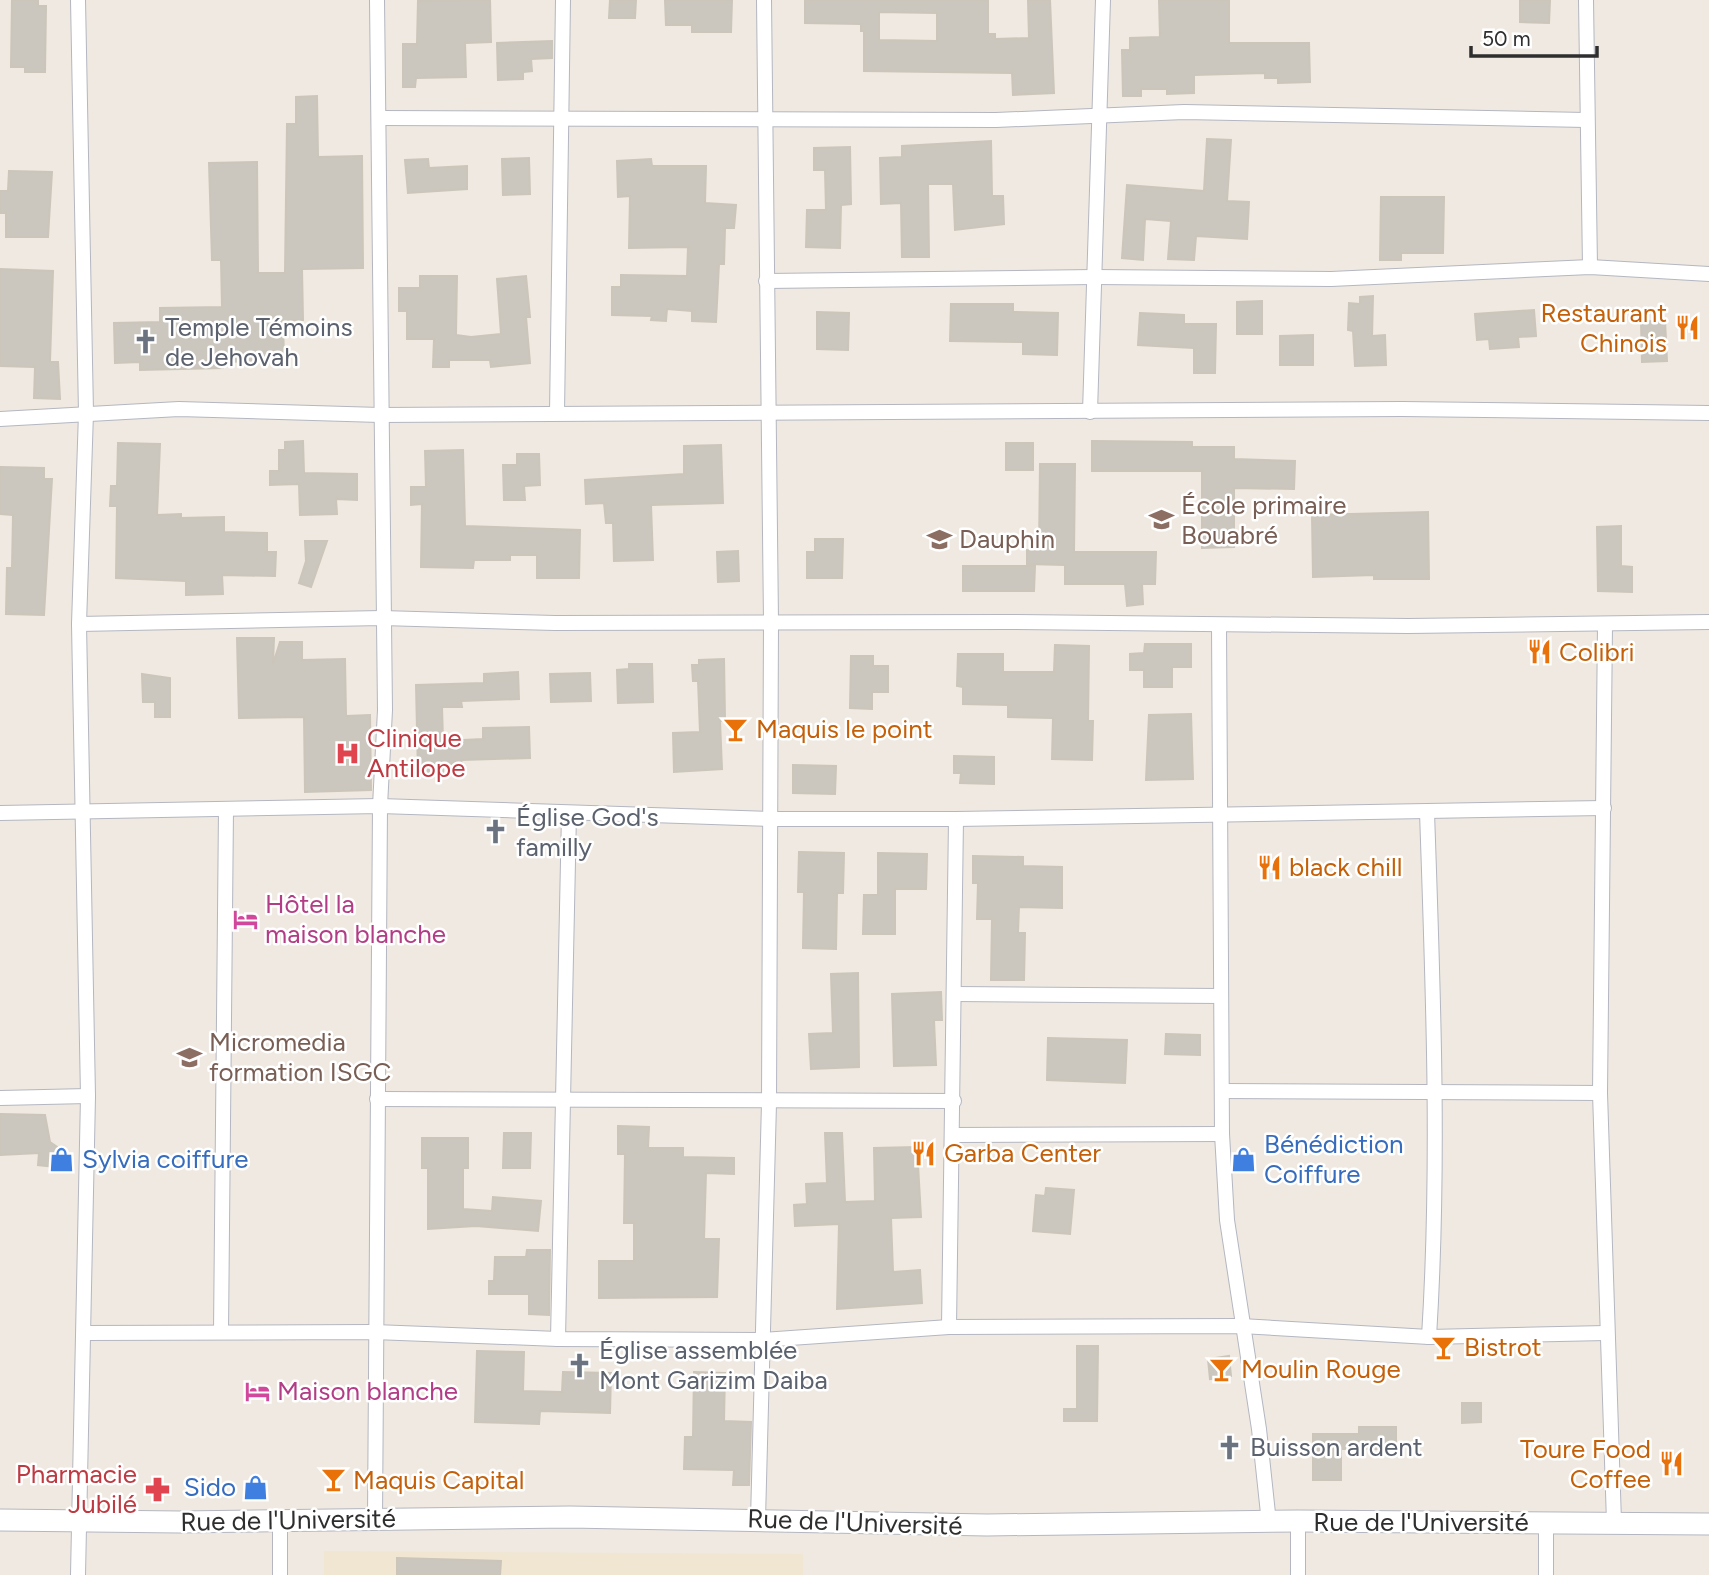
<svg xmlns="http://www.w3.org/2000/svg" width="1709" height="1575" viewBox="0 0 1709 1575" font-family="Figtree,sans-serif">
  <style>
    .education { fill: #f0e6d1 }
    .building { fill: #cbc7bf; stroke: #cbc5ba; stroke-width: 2; fill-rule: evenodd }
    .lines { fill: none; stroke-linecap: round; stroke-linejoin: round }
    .street-casing { stroke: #b4b7c1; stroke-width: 16 }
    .secondary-casing { stroke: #b4b7c1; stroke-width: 23 }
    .street { stroke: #fff; stroke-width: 14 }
    .secondary { stroke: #fff; stroke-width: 21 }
    .labels { text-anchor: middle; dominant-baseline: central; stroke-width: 5; stroke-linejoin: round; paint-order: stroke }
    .food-label { font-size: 26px; fill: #c56008; stroke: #fff; text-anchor: start }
    .worship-label { font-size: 26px; fill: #5b616d; stroke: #fff; text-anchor: start }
    .education-label { font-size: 26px; fill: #785e54; stroke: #fff; text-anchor: start }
    .health-label { font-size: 26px; fill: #be3a42; stroke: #fff; text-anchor: start }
    .hotel-label { font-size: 26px; fill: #b23c85; stroke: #fff; text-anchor: start }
    .shop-label { font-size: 26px; fill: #366cbe; stroke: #fff; text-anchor: start }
    .street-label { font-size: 26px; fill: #2e2e2e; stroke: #fff }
  </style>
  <rect width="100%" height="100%" fill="#efe9e1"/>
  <path class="education" d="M324,1551L803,1554V1575H324Z"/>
  <g class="building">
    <path d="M12,0H38V6H46L45,72H25V67H11Z"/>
    <path d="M476,0H490L491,42L465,43L466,77L416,78L415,87H403V44H417L418,1Z"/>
    <path d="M610,0H636L635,18H609Z"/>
    <path d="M665,0H732L731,32H692V25H666Z"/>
    <path d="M805,0H988V34H995V39L1029,38L1028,0H1050L1054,93L1013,95L1012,73L864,71V31H861V24L805,23ZM879,12L937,13V41L879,40Z"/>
    <path d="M1159,0H1229V43H1309L1310,82L1278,83V78H1265V73L1194,75V93L1167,94V89H1141V96H1123L1122,50H1130V38L1160,37Z"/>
    <path d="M1520,0H1550L1549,23L1520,22Z"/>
    <path d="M552,41V58L531,59L532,71L523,72V79L498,80L497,43Z"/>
    <path d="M317,96L318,157L362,156L363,268L302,269L303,320L283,321L284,360L223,362V368L140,370V362L115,363L114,323L160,322V308L222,307L221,260H212L209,163L257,162L258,273H285L287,124H296V97Z"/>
    <path d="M1207,139L1231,140L1227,201L1249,202L1247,239L1196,236L1194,260L1168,259L1171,221L1145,219L1143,260L1122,258L1127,185L1204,191Z"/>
    <path d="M991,141L992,196H1003L1004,224L955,230L953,184H928L929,257H902L901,203L881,204L880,158L902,157V146Z"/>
    <path d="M850,147L851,204L841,205L840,248L806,247L807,210H826L825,170H814V148Z"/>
    <path d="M529,158L530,194L503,195L502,159Z"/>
    <path d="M428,159L429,168L467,166V189L408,193L405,160Z"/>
    <path d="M651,159L652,166H706L705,203L736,205L734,228H725L724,264H719L716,322L692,321V311L667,309L666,321L651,320L652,316L612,315V287H621V275L687,276L688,247L629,248L630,196L618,197L617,161Z"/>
    <path d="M9,171L52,172L48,237H6V213H0V191H8Z"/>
    <path d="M1381,197H1444L1443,253H1401V260H1380Z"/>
    <path d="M0,269L53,271L50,362H58L60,399L34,398L35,367L0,366Z"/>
    <path d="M420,276H457L456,335L471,337L501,334L497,279L526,276L530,317H526L530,363L491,367L490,360H449V367H433L434,339H407V311H399V288H420Z"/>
    <path d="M1373,296L1372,336L1385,335L1386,365L1355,366L1353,331L1348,330L1349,303L1360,304V297Z"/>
    <path d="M1262,301V334H1237V302Z"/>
    <path d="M951,304H1013V312L1058,313L1057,355L1023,354V342L950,341Z"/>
    <path d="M1534,310L1536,336L1518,337L1519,347L1490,349L1489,339L1477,340L1475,314Z"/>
    <path d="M817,312L849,313L848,350L817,349Z"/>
    <path d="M1140,313L1184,315V324H1216L1215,373H1194V348L1138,345Z"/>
    <path d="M1665,320L1667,361L1642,362L1641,322Z"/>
    <path d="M1313,335V365H1280V336Z"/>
    <path d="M303,441L304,473L357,474V500L336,499L337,514L300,515L299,484L270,485V471H279V450H285V442Z"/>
    <path d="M1092,441L1192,442V447H1234V459L1295,461L1294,489L1234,488V547L1202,548V471H1092Z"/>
    <path d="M118,443L160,444L157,515L181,514V518L224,517V532L267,533V552H276L275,576L222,575L223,594L186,595V581L116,578L117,506H110L111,486H117Z"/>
    <rect x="1006" y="443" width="27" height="27"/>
    <path d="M721,445L723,503L651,505L653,560L614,561L613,523H606L604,503L586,504L585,480L684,474V446Z"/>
    <path d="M463,450L465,526L580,530L579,578H537V555H510V560H474L473,568L421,567L422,504L411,505V487H426L425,451Z"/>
    <path d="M517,454H539L540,485L524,486L525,500H504L503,465H517Z"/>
    <path d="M1040,464H1075L1074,552H1156L1155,584H1142L1143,604L1127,606L1125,584H1065V565L1027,564V550L1039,551Z"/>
    <path d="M0,467L44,468V479H52L44,615L6,614L7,568H12L13,515L0,514Z"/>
    <path d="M1428,512L1429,579H1374V575L1313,577L1312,515Z"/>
    <path d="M1621,526V566L1632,567V592L1598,591L1597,527Z"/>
    <path d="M815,539H843L842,578H807V552H815Z"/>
    <path d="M305,541H327L311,587L299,583L306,561Z"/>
    <path d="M738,551L739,581L718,582L717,552Z"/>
    <path d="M963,566H1035L1034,591H963Z"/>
    <path d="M237,638H274L273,664L280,642H302V660L345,659L346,716L370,715L371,790L305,792L304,717L239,718Z"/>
    <path d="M1145,644H1191V667H1172V687H1144V670H1130V654L1144,653Z"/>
    <path d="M1055,645L1089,646L1088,721H1093L1092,760L1052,759L1053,718L1008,717V705L963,704V687L957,686L958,654H1003V672H1054Z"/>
    <path d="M851,656H873V666H888V692H872V709L850,708Z"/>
    <path d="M724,659L725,720L720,721L722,769L674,772L673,733L700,732L698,681H693L692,665H699V660Z"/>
    <path d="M629,664H652L653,702L618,703L617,670L629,669Z"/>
    <path d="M518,672L519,699L461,701L462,707H442L443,741L483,739V728L529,727L530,758L461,760L462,764H443V773L418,774L416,685L484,683V674Z"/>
    <path d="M590,673L591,701L551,702L550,674Z"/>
    <path d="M142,674L170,678V717H155V702H143Z"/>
    <path d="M1191,714L1193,779L1146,780L1149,715Z"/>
    <path d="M954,756L994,757V784L960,783L961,773H954Z"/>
    <path d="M793,765L836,766L835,794L793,793Z"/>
    <path d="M799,852L844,853L843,893H837L836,949L803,948L804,892H798Z"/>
    <path d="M878,853L927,854L926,889H895V934H863L864,895H878Z"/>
    <path d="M973,856L1023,857V866L1062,867V908L1019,907L1018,933H1025L1024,980H991L992,919H977L978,883H973Z"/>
    <path d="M858,973L859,1067L811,1069L809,1034L833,1033L831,974Z"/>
    <path d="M941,992L942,1020H934L936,1065L894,1066L892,994Z"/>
    <path d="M1166,1034L1200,1035V1055L1165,1054Z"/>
    <path d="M1048,1038L1127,1040L1125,1083L1047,1080Z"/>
    <path d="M0,1114L45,1115L50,1142L63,1151L57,1152L55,1167L38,1165L39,1153L0,1155Z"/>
    <path d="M618,1126L649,1127L648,1148H683V1157L734,1158V1174L706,1173L704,1239H719L717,1297L599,1298V1261H634V1223H624L625,1154H618Z"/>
    <path d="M504,1133H531L530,1168H503Z"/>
    <path d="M825,1133H842L845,1202L875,1201L874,1148L917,1147L921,1217L891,1218L893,1272L920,1270L922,1303L837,1309L839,1224L795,1226L794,1205L807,1204L806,1184L827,1183Z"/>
    <path d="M422,1138H468V1168H463V1209L492,1211L493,1197L541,1201L538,1231L476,1226L428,1229V1168H422Z"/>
    <path d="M1046,1188L1074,1190L1070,1234L1033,1231L1036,1195L1045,1196Z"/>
    <path d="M527,1250H550L549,1315L529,1314V1294H489V1281H494L495,1257H526Z"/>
    <path d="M1077,1346H1098L1097,1421H1064V1409H1077Z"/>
    <path d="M477,1351L524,1352L523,1391L562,1392L563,1372L611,1373L610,1413L540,1411L539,1424L475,1422Z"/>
    <path d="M1229,1356L1231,1376L1210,1379L1208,1359Z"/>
    <path d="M694,1372L725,1373L724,1421L751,1422L749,1485H733L734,1470L684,1469L685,1437H693Z"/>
    <path d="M1462,1403H1481V1422L1462,1423Z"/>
    <path d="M1359,1427H1396V1449H1341V1480H1313V1434H1359Z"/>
    <path d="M397,1558L501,1561L500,1575H397Z"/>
  </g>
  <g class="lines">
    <defs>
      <g id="street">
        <path d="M78,0L86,413L79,624L88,1096L78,1575"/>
        <path d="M1586,0L1590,267"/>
        <path d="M380,118L996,120L1184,112L1586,120"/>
        <path d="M766,281L1094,277L1331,279L1590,267L1709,274"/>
        <path d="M1090,412L1103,0"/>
        <path d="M557,413L563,0"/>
        <path d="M0,419L179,409L380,415L1402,409L1709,413"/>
        <path d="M79,624L382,618L555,623L1008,622L1408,626L1709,622"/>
        <path d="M1219,625L1222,1134L1227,1220L1259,1429L1269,1523"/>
        <path d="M1605,625L1600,1093L1614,1522"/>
        <path d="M1427,812C1433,988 1440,1162 1429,1337"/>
        <path d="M0,813L380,806L769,819H956L1604,808"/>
        <path d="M955,994L1220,996"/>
        <path d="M1222,1091L1600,1093"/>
        <path d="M0,1098L88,1096"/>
        <path d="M377,1099L954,1101"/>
        <path d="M953,1135L1222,1134"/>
        <path d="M949,1327L956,819"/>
        <path d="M221,1332L226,809"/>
        <path d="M84,1333L374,1332L558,1339L761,1340L949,1327L1241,1326L1429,1337L1606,1333"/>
        <path d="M558,1339L569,813"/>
        <path d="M375,1519L380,806L385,710L377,0"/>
        <path d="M758,1519L769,1103L771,622L764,0"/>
        <path d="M280,1575V1519"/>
        <path d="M1298,1575V1521"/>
        <path d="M1546,1575V1523"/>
      </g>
      <path id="secondary" d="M0,1520L180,1522L570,1517L987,1525L1298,1521L1709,1524"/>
    </defs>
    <use href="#street" class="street-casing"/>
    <use href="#secondary" class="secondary-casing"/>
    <use href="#street" class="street"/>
    <use href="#secondary" class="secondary"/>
  </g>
  <defs>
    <symbol id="restaurant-bare" viewBox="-9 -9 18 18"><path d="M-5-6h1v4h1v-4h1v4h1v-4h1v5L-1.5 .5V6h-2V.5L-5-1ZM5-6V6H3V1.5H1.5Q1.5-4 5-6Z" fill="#e8710a" stroke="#fff" stroke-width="2.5" paint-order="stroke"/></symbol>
    <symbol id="church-bare" viewBox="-9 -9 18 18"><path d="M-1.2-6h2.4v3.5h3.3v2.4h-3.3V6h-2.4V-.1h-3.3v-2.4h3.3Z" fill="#6b7280" stroke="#fff" stroke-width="2.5" paint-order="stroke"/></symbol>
    <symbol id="school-bare" viewBox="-9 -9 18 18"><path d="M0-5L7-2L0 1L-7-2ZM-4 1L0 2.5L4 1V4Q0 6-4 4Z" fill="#8d6e63" stroke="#fff" stroke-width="2.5" paint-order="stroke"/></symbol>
    <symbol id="bar-bare" viewBox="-9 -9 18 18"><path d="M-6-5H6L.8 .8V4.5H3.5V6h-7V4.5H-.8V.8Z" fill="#e8710a" stroke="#fff" stroke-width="2.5" paint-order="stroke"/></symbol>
    <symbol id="hospital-bare" viewBox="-9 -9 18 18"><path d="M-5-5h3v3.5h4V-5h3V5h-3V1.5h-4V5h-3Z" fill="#e0444e" stroke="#fff" stroke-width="2.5" paint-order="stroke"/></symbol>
    <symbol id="hotel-bare" viewBox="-9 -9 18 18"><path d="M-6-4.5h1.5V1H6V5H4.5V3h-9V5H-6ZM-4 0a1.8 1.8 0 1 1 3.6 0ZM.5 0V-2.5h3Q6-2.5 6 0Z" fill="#d1479c" stroke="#fff" stroke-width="2.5" paint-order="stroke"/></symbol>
    <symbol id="shop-bare" viewBox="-9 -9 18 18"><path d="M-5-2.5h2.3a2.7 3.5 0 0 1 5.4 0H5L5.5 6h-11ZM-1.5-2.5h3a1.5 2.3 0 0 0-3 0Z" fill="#3f7fe0" stroke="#fff" stroke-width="2.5" paint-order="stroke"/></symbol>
    <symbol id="pharmacy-bare" viewBox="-9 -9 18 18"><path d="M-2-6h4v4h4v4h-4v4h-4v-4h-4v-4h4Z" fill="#e0444e" stroke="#fff" stroke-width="2.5" paint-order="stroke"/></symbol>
  </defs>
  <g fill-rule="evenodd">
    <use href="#restaurant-bare" x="1670" y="310" width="35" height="35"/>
    <use href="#church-bare" x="128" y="324" width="35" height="35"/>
    <use href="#school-bare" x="1144" y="502" width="35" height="35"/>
    <use href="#school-bare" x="922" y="522" width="35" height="35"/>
    <use href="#restaurant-bare" x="1522" y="634" width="35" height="35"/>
    <use href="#bar-bare" x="718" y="712" width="35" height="35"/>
    <use href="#hospital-bare" x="330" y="736" width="35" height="35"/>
    <use href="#church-bare" x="478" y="814" width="35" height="35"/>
    <use href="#restaurant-bare" x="1252" y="850" width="35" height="35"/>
    <use href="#hotel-bare" x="228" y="902" width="35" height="35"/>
    <use href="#school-bare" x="172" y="1040" width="35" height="35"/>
    <use href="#restaurant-bare" x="906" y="1136" width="35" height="35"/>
    <use href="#shop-bare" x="44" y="1142" width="35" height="35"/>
    <use href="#shop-bare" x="1226" y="1142" width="35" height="35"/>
    <use href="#bar-bare" x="1426" y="1330" width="35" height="35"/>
    <use href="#church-bare" x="562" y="1348" width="35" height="35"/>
    <use href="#bar-bare" x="1204" y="1352" width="35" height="35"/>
    <use href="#hotel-bare" x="240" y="1374" width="35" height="35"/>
    <use href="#church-bare" x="1212" y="1430" width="35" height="35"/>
    <use href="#restaurant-bare" x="1654" y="1446" width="35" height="35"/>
    <use href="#bar-bare" x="316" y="1462" width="35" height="35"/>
    <use href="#shop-bare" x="238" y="1470" width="35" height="35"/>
    <use href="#pharmacy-bare" x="140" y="1472" width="35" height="35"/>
  </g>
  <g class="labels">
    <g class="food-label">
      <text x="1667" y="313" text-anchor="end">Restaurant<tspan x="1667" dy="30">Chinois</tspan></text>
      <text x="1559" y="652">Colibri</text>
      <text x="756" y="729">Maquis le point</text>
      <text x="1289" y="867">black chill</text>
      <text x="944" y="1153">Garba Center</text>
      <text x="1464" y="1347">Bistrot</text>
      <text x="1241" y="1369">Moulin Rouge</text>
      <text x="1651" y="1449" text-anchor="end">Toure Food<tspan x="1651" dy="30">Coffee</tspan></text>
      <text x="353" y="1480">Maquis Capital</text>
    </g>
    <g class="worship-label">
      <text x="165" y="327">Temple Témoins<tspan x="165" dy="30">de Jehovah</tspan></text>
      <text x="516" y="817">Église God's<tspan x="516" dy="30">familly</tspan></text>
      <text x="599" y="1350">Église assemblée<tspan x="599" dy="30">Mont Garizim Daiba</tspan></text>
      <text x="1250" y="1447">Buisson ardent</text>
    </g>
    <g class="education-label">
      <text x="1181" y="505">École primaire<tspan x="1181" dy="30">Bouabré</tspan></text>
      <text x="959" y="539">Dauphin</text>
      <text x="209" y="1042">Micromedia<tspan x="209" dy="30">formation ISGC</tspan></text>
    </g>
    <g class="health-label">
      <text x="367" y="738">Clinique<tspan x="367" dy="30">Antilope</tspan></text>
      <text x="137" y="1474" text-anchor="end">Pharmacie<tspan x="137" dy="30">Jubilé</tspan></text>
    </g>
    <g class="hotel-label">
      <text x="265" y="904">Hôtel la<tspan x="265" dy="30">maison blanche</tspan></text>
      <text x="277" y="1391">Maison blanche</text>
    </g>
    <g class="shop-label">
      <text x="1264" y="1144">Bénédiction<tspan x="1264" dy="30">Coiffure</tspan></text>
      <text x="82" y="1159">Sylvia coiffure</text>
      <text x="236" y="1487" text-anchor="end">Sido</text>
    </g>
    <g class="street-label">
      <text transform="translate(288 1520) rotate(-1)">Rue de l'Université</text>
      <text transform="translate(855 1522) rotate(2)">Rue de l'Université</text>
      <text x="1421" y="1522">Rue de l'Université</text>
    </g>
  </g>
  <path d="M1471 46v10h126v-10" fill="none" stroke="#2e2e2e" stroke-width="3.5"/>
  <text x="1482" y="46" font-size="21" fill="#2e2e2e" stroke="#ffffff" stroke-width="5" paint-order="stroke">50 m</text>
</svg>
